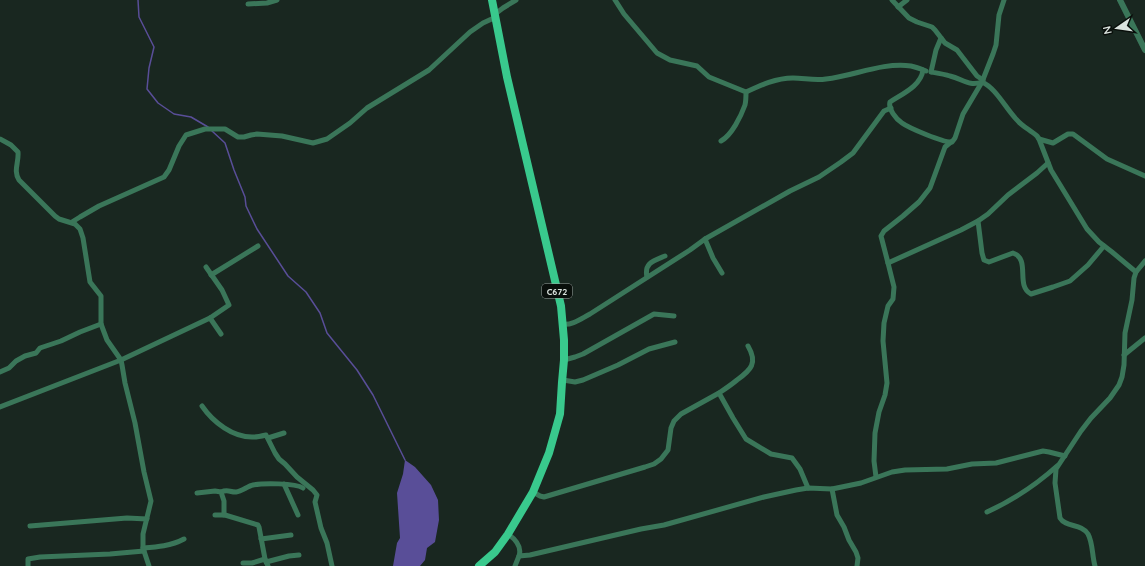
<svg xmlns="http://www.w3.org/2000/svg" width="1145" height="566" viewBox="0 0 1145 566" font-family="Quicksand,sans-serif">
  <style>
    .water { fill: #594e98 }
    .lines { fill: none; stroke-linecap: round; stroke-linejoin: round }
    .stream { stroke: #594e98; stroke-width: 1.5 }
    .minor { stroke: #3a7659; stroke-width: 5 }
    .tertiary { stroke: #3a7659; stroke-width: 6 }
    .primary { stroke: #39c98d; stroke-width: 8 }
    .labels { text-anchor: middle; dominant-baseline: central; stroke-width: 3.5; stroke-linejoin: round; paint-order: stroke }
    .shield { fill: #090f0b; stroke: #9ba39f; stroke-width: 1 }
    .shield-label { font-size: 9px; font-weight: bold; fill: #dae3de }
  </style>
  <rect width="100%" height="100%" fill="#192720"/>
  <path class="water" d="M405,460L415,467L431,485L438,500L439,520L435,542L427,548L425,560L420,566H393L397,543L400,538L397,493L403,474Z"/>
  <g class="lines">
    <g class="stream">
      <path d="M138,0L139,17L154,47L149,68L147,89L158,103L174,114L191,117L208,127"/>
      <path d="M212,131L225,143L234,170L245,197L246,206L257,229L288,276L306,292L320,313L327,333L357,370L373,395L405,460"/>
    </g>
    <g class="minor">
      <path d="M615,0L624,14L657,53L670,60L697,66L709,77L746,92C746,96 746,101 745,105C741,116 732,135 721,141"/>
      <path d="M892,0L909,18L917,22L932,27L935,30L945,43L957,50L977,76L983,80"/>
      <path d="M248,4L267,3L277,0"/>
      <path d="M898,7L907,0"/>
      <path d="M495,14L503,8L516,0"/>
      <path d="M941,38L936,50L931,72C937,73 944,74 950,76C963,79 969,87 982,82C996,88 1006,109 1017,120C1022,126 1030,130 1037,136L1039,139L1051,170L1087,229L1099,242L1112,252L1136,272"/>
      <path d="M923,70C921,86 902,94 890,102C888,109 896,119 902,123C909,128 944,143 952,142L955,138L963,114L982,82L993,54L996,45L999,15L1004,0"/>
      <path d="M746,92C761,85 776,78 793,78C804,78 815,81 826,79C854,76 882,62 911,66C916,67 921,69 926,71"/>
      <path d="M0,139L11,145L18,152C19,163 13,170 19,180L55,216L59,219L75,224L80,229L83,238L90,282L101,296V324L107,340L121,360L122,365L125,383L135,423L144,472L151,501L143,534V548L149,566"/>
      <path d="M1039,139L1053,143L1068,134H1073L1107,159L1145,176"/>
      <path d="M978,221L982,253L984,260L989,262L1013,253C1031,259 1015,286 1031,294L1053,287L1070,281L1088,265L1104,246"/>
      <path d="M72,222L80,217L99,206L164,177L169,170L179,146L186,135L205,129H225L238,137H244L251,135L257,134L282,136L313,143L327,139L350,123L367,108L429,70L470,32L483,23L496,17"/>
      <path d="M705,239L790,191L819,177L841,162L853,153L884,111L891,108"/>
      <path d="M888,263L881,236L884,231L903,216L919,202L930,188L945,147L951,142"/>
      <path d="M211,275L258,246"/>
      <path d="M647,277C644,263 653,261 665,256"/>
      <path d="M210,318L221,334"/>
      <path d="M562,324C572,326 582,318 590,314L690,250L705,239L713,258L722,273"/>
      <path d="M1124,355L1145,338"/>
      <path d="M564,360L575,357L583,354L654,314L674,316"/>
      <path d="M0,372L9,368L16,361L25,356L36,353L40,348L61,341L80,332L101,324"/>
      <path d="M563,380L575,382L583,380L618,365L649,349L675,342"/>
      <path d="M719,393C725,389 731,385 737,380C751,370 758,363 748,346"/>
      <path d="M202,406C213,422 233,438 254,437C258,437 262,436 266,435L275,453L279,459L285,464L297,477L313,490L317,495L315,502L321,528L327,543L332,566"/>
      <path d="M0,407L121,360L210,318L229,305L222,290L206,267"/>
      <path d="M268,438L284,433"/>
      <path d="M876,477L874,461L875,433L879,412L885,395L887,383L883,341L884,323L888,306L893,299L894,287L888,263L961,230L978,221L988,214L1008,195L1037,173L1048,163"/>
      <path d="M284,484L298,515"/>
      <path d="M832,489L837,515L844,527L849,540L856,552L858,558L857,566"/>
      <path d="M221,492C228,489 229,492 236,492C242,491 248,486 253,485C263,483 295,483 303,488"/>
      <path d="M533,492L540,496L544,497L645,467L654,464L661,459L668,450L671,428L674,421L681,414L719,393L733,418L746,439L771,454L792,458L800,469L808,488"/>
      <path d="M197,493L215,491L221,492L224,501V515"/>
      <path d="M987,512C1013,500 1036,485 1057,466"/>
      <path d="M215,515H225L258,525L259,527L265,559L268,566"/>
      <path d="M30,526L127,518L147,519"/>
      <path d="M508,534C515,539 522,547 519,556L530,555L641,529L664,525L764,497L796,490L808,488L832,489L861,483L892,472L905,470L947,469L972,464L996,463L1043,451L1049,452L1065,456"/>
      <path d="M261,539L291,535"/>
      <path d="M143,548C157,547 171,546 184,539"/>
      <path d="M266,562L289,556L299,555"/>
      <path d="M243,563H252L265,559"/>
      <path d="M28,566V559L40,557L110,554L144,551"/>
      <path d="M515,566L519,556"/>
      <path d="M1095,566C1092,556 1093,543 1088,534C1081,523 1066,528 1060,518L1055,483L1056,469L1081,431L1091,418L1110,398L1119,385L1122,377L1124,365L1125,333L1132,300L1134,278L1136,272L1145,261"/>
    </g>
    <path class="tertiary" d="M1120,0L1145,50"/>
    <path class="primary" d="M479,566L495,552L508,534L533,492L549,453L560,414L562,382L564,360V340L561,306L507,77L492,0"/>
  </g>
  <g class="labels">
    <rect class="shield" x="542" y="284" width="30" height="14" rx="3"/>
    <g class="shield-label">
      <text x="557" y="291">C672</text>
    </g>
  </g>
  <g transform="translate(1117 28) rotate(257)" stroke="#090f0b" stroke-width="3" paint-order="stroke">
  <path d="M0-3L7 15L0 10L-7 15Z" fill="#dae3de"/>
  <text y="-6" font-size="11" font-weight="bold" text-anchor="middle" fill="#dae3de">N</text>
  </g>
</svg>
